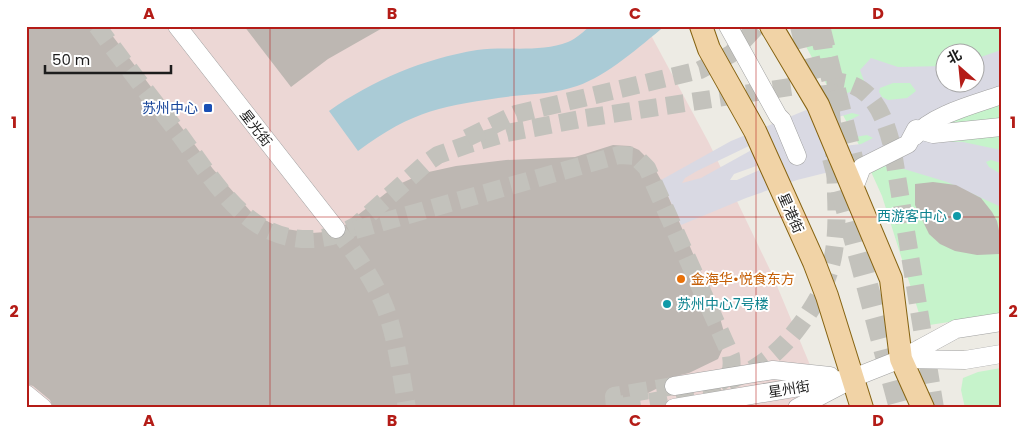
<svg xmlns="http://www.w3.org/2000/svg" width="1027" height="434" viewBox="0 0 1027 434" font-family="Poppins,'Noto Sans SC',sans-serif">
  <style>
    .commercial { fill: #ecd7d5 }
    .park { fill: #c6f3cb; fill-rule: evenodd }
    .plaza { fill: #d9d9e3; fill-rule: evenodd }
    .water { fill: #aacbd6 }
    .building { fill: #bdb7b2 }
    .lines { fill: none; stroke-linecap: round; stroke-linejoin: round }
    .minor-tunnel { stroke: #c3c2bc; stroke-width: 18; stroke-dasharray: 18 9; stroke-linecap: butt }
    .major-tunnel { stroke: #c3c2bc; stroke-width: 22; stroke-dasharray: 22 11; stroke-linecap: butt }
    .minor-casing { stroke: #a1a1a1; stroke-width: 19 }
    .major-casing { stroke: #866311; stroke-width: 24 }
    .minor { stroke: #fff; stroke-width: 18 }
    .major { stroke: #f1d3a6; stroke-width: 22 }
    .grid { fill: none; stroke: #b41c17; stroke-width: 1; stroke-opacity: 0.55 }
    .transit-dot { fill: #1a4fb4; stroke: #fff; stroke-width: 2 }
    .culture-dot { fill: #0f9aa8; stroke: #fff; stroke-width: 2 }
    .food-dot { fill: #e8710a; stroke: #fff; stroke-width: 2 }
    .labels { text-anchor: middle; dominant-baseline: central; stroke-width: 4; stroke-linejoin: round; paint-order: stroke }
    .transit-label { font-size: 14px; fill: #164399; stroke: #fff; text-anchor: end }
    .street-label { font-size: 14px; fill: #1d1d1d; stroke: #fff }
    .culture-label { font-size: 14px; fill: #0d838f; stroke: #fff; text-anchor: end }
    .food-label { font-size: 14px; fill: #c56008; stroke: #fff; text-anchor: start }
    .neatline { fill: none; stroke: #b41c17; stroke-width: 2 }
    .grid-label { font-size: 16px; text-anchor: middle; font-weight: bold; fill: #b41c17 }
  </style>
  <rect width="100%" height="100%" fill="#edebe4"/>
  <path class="commercial" d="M26,26H646L709,143L772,274L828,408H26Z"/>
  <g class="park">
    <path d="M795,26H1001V314L923,326L882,196L858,143ZM944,52H974V82H944Z"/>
    <path d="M1001,368V408H965L961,390L963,378L978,372Z"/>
  </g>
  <path class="plaza" d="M1001,50V88L965,100L922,141L963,142L1001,150V163L991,160L986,162L989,167L1001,174V207L947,182L904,169L882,166L841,169L797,180L746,198L681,225L661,180L731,141L857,89L864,81L860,70L871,58L898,67L944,66V82H974L975,59ZM893,83H910L916,91L907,98L888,100L882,97L879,92L880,88ZM852,113L860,115L839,125L828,120ZM867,135L873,138L861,144L835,147L838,140ZM751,145L757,147L701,178L682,183L685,178L697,171ZM759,165L766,167L737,180H730L734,174Z"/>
  <path class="water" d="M590,26H665C640,46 607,76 577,86C557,93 535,94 513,96C446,105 414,109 358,151L329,111C373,80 423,59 477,50C507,46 540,53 568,42C577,38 583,32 590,26Z"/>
  <g class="building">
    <path d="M26,26H105L213,169L252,213L280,228L312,233L325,232L332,239L343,237L346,232L345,225L395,186L424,173L456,166L506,160L575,157L613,145L630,146L639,150L651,162L661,180L718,311L726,339L723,348L718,359L689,373L668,378L664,385L618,408H53L50,400L33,386L26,384Z"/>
    <path d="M244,26H386L328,59L291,87Z"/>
    <path d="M933,182L956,185L981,198L992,212L997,221L1001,240L999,254L977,255L955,251L940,244L929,234L915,205V184Z"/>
  </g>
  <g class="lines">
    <g class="minor-tunnel">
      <path d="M97,26C124,63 152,99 180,135C202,165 232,213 266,229C296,244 329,242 357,225L425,164L438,155L469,144L507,133L586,118L803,85C814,84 826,81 838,82C873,84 885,118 892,146L935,408"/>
      <path d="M467,138L516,114L700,70L731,54L757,26"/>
      <path d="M336,229C355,253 375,281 386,310C397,341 401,375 407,408"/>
      <path d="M355,230L619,155L635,156L647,168L731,356C733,369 731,376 719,383"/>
      <path d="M674,386L614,396L615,408C657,401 701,395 740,376C763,365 782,349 797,329C811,311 824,291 830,269C837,245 837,219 836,194C835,141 829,89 822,36"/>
    </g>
    <g class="major-tunnel">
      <path d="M801,26L820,103"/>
      <path d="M819,26L858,182"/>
      <path d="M833,158L900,408"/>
    </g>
    <defs>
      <g id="minor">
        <path d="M177,26L336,229"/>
        <path d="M728,26L778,116L782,120L797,156"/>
        <path d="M915,136C931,115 976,104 1001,95"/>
        <path d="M854,188L862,167L908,144L916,129L933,134L1001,127"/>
        <path d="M902,359L965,360L1001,354"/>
        <path d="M674,386L773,370L830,376"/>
        <path d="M26,394L43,408"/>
        <path d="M674,408L853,378L901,359L956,329L1001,322"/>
        <path d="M797,408L841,385"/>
      </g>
      <g id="major">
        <path d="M701,26L709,49L755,131L814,262L827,296L862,408"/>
        <path d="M771,26L818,105L891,279L901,359L923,408"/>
      </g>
    </defs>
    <use href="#minor" class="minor-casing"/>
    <use href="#major" class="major-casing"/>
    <use href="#minor" class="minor"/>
    <use href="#major" class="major"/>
  </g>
  <path class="grid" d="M270,26V408M514,26V408M756,26V408M26,217H1001"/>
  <rect class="transit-dot" x="203" y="103" width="10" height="10" rx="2.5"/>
  <g class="culture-dot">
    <circle cx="957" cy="216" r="5"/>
    <circle cx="667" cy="304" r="5"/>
  </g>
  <circle class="food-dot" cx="681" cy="279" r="5"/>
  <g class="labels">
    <g class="transit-label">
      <text x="198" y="108">苏州中心</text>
    </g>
    <g class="street-label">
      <text transform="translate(256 128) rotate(52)">星光街</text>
      <text transform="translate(791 213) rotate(66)">星港街</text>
      <text transform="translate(789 389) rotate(-9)">星州街</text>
    </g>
    <g class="culture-label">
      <text x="947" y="216">西游客中心</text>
      <text x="677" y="304" text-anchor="start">苏州中心7号楼</text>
    </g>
    <g class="food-label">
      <text x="691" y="279">金海华•悦食东方</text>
    </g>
  </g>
  <rect width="1027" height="434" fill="none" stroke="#ffffff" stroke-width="55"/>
  <g transform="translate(960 68) rotate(333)"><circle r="24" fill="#ffffff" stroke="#a5a5a5"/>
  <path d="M0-4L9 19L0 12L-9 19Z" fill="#b41c17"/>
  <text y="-8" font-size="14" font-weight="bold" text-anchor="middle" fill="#1d1d1d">北</text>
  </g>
  <path d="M45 65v8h126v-8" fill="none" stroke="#1d1d1d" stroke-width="2.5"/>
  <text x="52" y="65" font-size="15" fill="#1d1d1d" stroke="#ffffff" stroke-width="4" paint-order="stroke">50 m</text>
  <rect x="28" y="28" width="972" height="378" class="neatline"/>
  <g class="grid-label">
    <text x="149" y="19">A</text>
    <text x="392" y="19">B</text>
    <text x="635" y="19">C</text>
    <text x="878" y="19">D</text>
    <text x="14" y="128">1</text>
    <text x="1013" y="128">1</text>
    <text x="14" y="317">2</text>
    <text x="1013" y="317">2</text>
    <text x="149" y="426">A</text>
    <text x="392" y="426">B</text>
    <text x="635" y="426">C</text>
    <text x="878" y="426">D</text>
  </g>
</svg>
